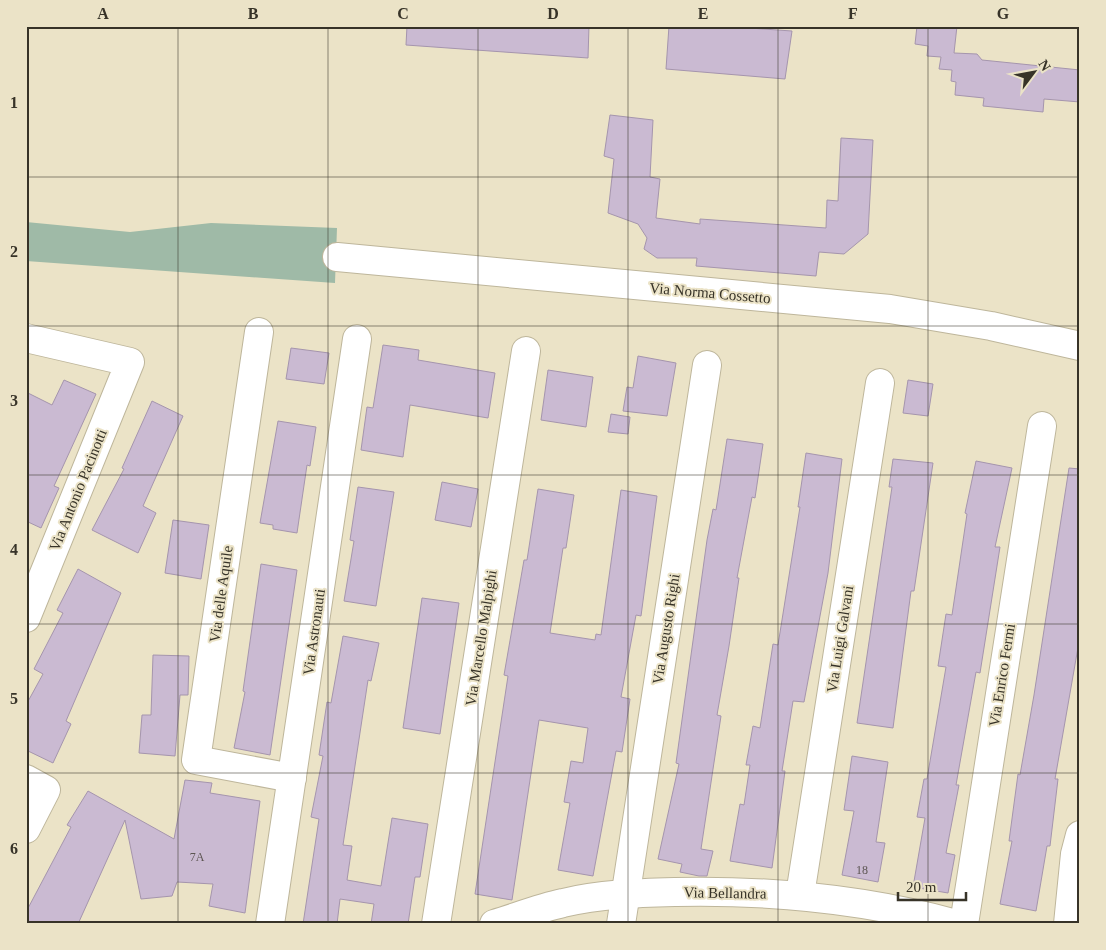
<svg xmlns="http://www.w3.org/2000/svg" width="1106" height="950" viewBox="0 0 1106 950" font-family="Georgia,serif">
  <style>
    .green { fill: #9fbaa7 }
    .building { fill: #cabad2; stroke: #a595ad }
    .lines { fill: none; stroke-linecap: round; stroke-linejoin: round }
    .minor-casing { stroke: #beb69b; stroke-width: 30 }
    .major-casing { stroke: #beb69b; stroke-width: 30 }
    .minor { stroke: #fff; stroke-width: 28 }
    .major { stroke: #fff; stroke-width: 28 }
    .grid { fill: none; stroke: #373328; stroke-width: 1; stroke-opacity: 0.55 }
    .labels { text-anchor: middle; dominant-baseline: central; stroke-width: 4; stroke-linejoin: round; paint-order: stroke }
    .number-label { font-size: 12px; fill: #5c5552 }
    .street-label { font-size: 15px; fill: #373328; stroke: #ebe3c7 }
    .neatline { fill: none; stroke: #373328; stroke-width: 2 }
    .grid-label { font-size: 16px; text-anchor: middle; font-weight: bold; fill: #373328 }
  </style>
  <rect width="100%" height="100%" fill="#ebe3c7"/>
  <path class="green" d="M26,222L130,232L211,223L337,228L335,283L26,261Z"/>
  <g class="building">
    <path d="M407,26H589L588,58L406,45Z"/>
    <path d="M669,26H720L792,31L785,79L666,69Z"/>
    <path d="M917,26H957L954,53L977,54L982,60L1080,70V102L1044,99L1043,112L983,106L984,98L955,95L956,82L951,81L952,70L939,69L941,57L927,56L928,46L915,44Z"/>
    <path d="M610,115L653,120L650,177L660,179L656,218L700,224V219L826,228L827,200L838,201L841,138L873,140L868,234L844,254L819,252L816,276L696,266L697,258H657L644,249L647,238L638,224L608,213L614,159L604,156Z"/>
    <path d="M383,345L419,350L418,360L495,373L488,418L410,405L403,457L361,450L367,407L373,408Z"/>
    <path d="M291,348L329,353L324,384L286,379Z"/>
    <path d="M638,356L676,363L667,416L623,411L627,387L633,388Z"/>
    <path d="M548,370L593,377L586,427L541,420Z"/>
    <path d="M64,380L96,394L54,486L59,488L41,528L26,521V392L52,405Z"/>
    <path d="M908,380L933,384L928,416L903,413Z"/>
    <path d="M152,401L183,416L143,506L156,513L138,553L92,530L124,469L122,468Z"/>
    <path d="M611,414L630,417L628,434L608,432Z"/>
    <path d="M278,421L316,427L310,466L307,465L297,533L273,529V525L260,523Z"/>
    <path d="M727,439L763,444L755,498L752,497L737,578H739L729,646L717,715L721,716L701,849L713,851L707,876H699L680,872L682,864L658,859L679,764L676,763L707,540L713,509L716,510Z"/>
    <path d="M806,453L842,459L828,573L804,702L793,701L782,771H785L772,868L730,861L740,804L744,805L750,765H746L753,726L760,728L773,644L778,645L800,507H798Z"/>
    <path d="M893,459L933,463L914,591H911L893,728L857,723L892,487H889Z"/>
    <path d="M976,461L1012,468L995,547H1000L980,673L976,672L956,785H959L946,853L955,855L948,893L913,887L925,818L917,817L924,779H927L946,667L938,666L946,614L952,615L967,514L965,513Z"/>
    <path d="M1069,468L1080,469V636L1055,779H1058L1050,846H1047L1036,911L1000,904L1012,841H1009L1018,774L1020,775L1034,695Z"/>
    <path d="M442,482L478,489L471,527L435,520Z"/>
    <path d="M358,487L394,492L376,606L344,601L354,541L350,540Z"/>
    <path d="M538,489L574,495L566,548H563L550,633L595,640L596,634L601,635L621,490L657,496L641,616L636,615L621,697L630,699L622,752L616,751L593,876L558,870L570,803L564,802L571,761L583,763L588,728L539,720L512,900L475,894L508,676L504,675L524,560H527Z"/>
    <path d="M173,520L209,525L201,579L165,573Z"/>
    <path d="M261,564L297,570L270,755L234,748L245,692L243,691Z"/>
    <path d="M78,569L121,593L66,721L71,724L53,763L26,750V705L43,674L34,669L63,613L57,610Z"/>
    <path d="M422,598L459,603L440,734L403,728Z"/>
    <path d="M343,636L379,643L371,681L368,680L343,845L352,846L347,880L381,886L392,818L428,824L420,877H415L408,924H371L374,904L340,899L337,924H303L319,819L311,817L323,756L319,755L327,702L331,703Z"/>
    <path d="M153,655L189,656L188,695H180L175,756L139,753L142,715H151Z"/>
    <path d="M852,756L888,762L876,842L885,843L878,882L842,875L854,811L844,810Z"/>
    <path d="M185,780L212,783L210,793L260,801L245,913L209,906L213,884L177,882L172,896L141,899L125,820L78,924H26V912L71,827L67,825L88,791L174,839Z"/>
  </g>
  <g class="lines">
    <defs>
      <g id="minor">
        <path d="M337,257L890,309L991,326L1080,346"/>
        <path d="M259,332L196,760L292,778"/>
        <path d="M26,338L130,362L26,618"/>
        <path d="M26,779L46,790L26,829"/>
        <path d="M800,895L880,383"/>
        <path d="M270,924L357,339"/>
        <path d="M436,924L526,351"/>
        <path d="M494,924C517,917 540,908 563,903C600,894 638,893 675,892C770,890 865,899 956,924"/>
        <path d="M621,924L707,365"/>
        <path d="M964,924L1042,426"/>
      </g>
      <path id="major" d="M1068,924L1075,854L1080,835"/>
    </defs>
    <use href="#minor" class="minor-casing"/>
    <use href="#major" class="major-casing"/>
    <use href="#minor" class="minor"/>
    <use href="#major" class="major"/>
  </g>
  <path class="grid" d="M178,26V924M328,26V924M478,26V924M628,26V924M778,26V924M928,26V924M26,177H1080M26,326H1080M26,475H1080M26,624H1080M26,773H1080"/>
  <g class="labels">
    <g class="number-label">
      <text x="197" y="857">7A</text>
      <text x="862" y="870">18</text>
    </g>
    <g class="street-label">
      <text transform="translate(710 293) rotate(5)">Via Norma Cossetto</text>
      <text transform="translate(78 490) rotate(-68)">Via Antonio Pacinotti</text>
      <text transform="translate(221 594) rotate(-82)">Via delle Aquile</text>
      <text transform="translate(666 629) rotate(-81)">Via Augusto Righi</text>
      <text transform="translate(314 632) rotate(-82)">Via Astronauti</text>
      <text transform="translate(481 638) rotate(-81)">Via Marcello Malpighi</text>
      <text transform="translate(840 639) rotate(-81)">Via Luigi Galvani</text>
      <text transform="translate(1002 675) rotate(-81)">Via Enrico Fermi</text>
      <text transform="translate(725 893) rotate(1)">Via Bellandra</text>
    </g>
  </g>
  <rect width="1106" height="950" fill="none" stroke="#ebe3c7" stroke-width="55"/>
  <g transform="translate(1034 72) rotate(58)" stroke="#ebe3c7" stroke-width="4" paint-order="stroke">
  <path d="M0-4L9 19L0 12L-9 19Z" fill="#373328"/>
  <text y="-8" font-size="14" font-weight="bold" text-anchor="middle" fill="#373328">N</text>
  </g>
  <path d="M898 892v8h68v-8" fill="none" stroke="#373328" stroke-width="2.5"/>
  <text x="906" y="892" font-size="15" fill="#373328" stroke="#ebe3c7" stroke-width="4" paint-order="stroke">20 m</text>
  <rect x="28" y="28" width="1050" height="894" class="neatline"/>
  <g class="grid-label">
    <text x="103" y="19">A</text>
    <text x="253" y="19">B</text>
    <text x="403" y="19">C</text>
    <text x="553" y="19">D</text>
    <text x="703" y="19">E</text>
    <text x="853" y="19">F</text>
    <text x="1003" y="19">G</text>
    <text x="14" y="108">1</text>
    <text x="14" y="257">2</text>
    <text x="14" y="406">3</text>
    <text x="14" y="555">4</text>
    <text x="14" y="704">5</text>
    <text x="14" y="854">6</text>
  </g>
</svg>
